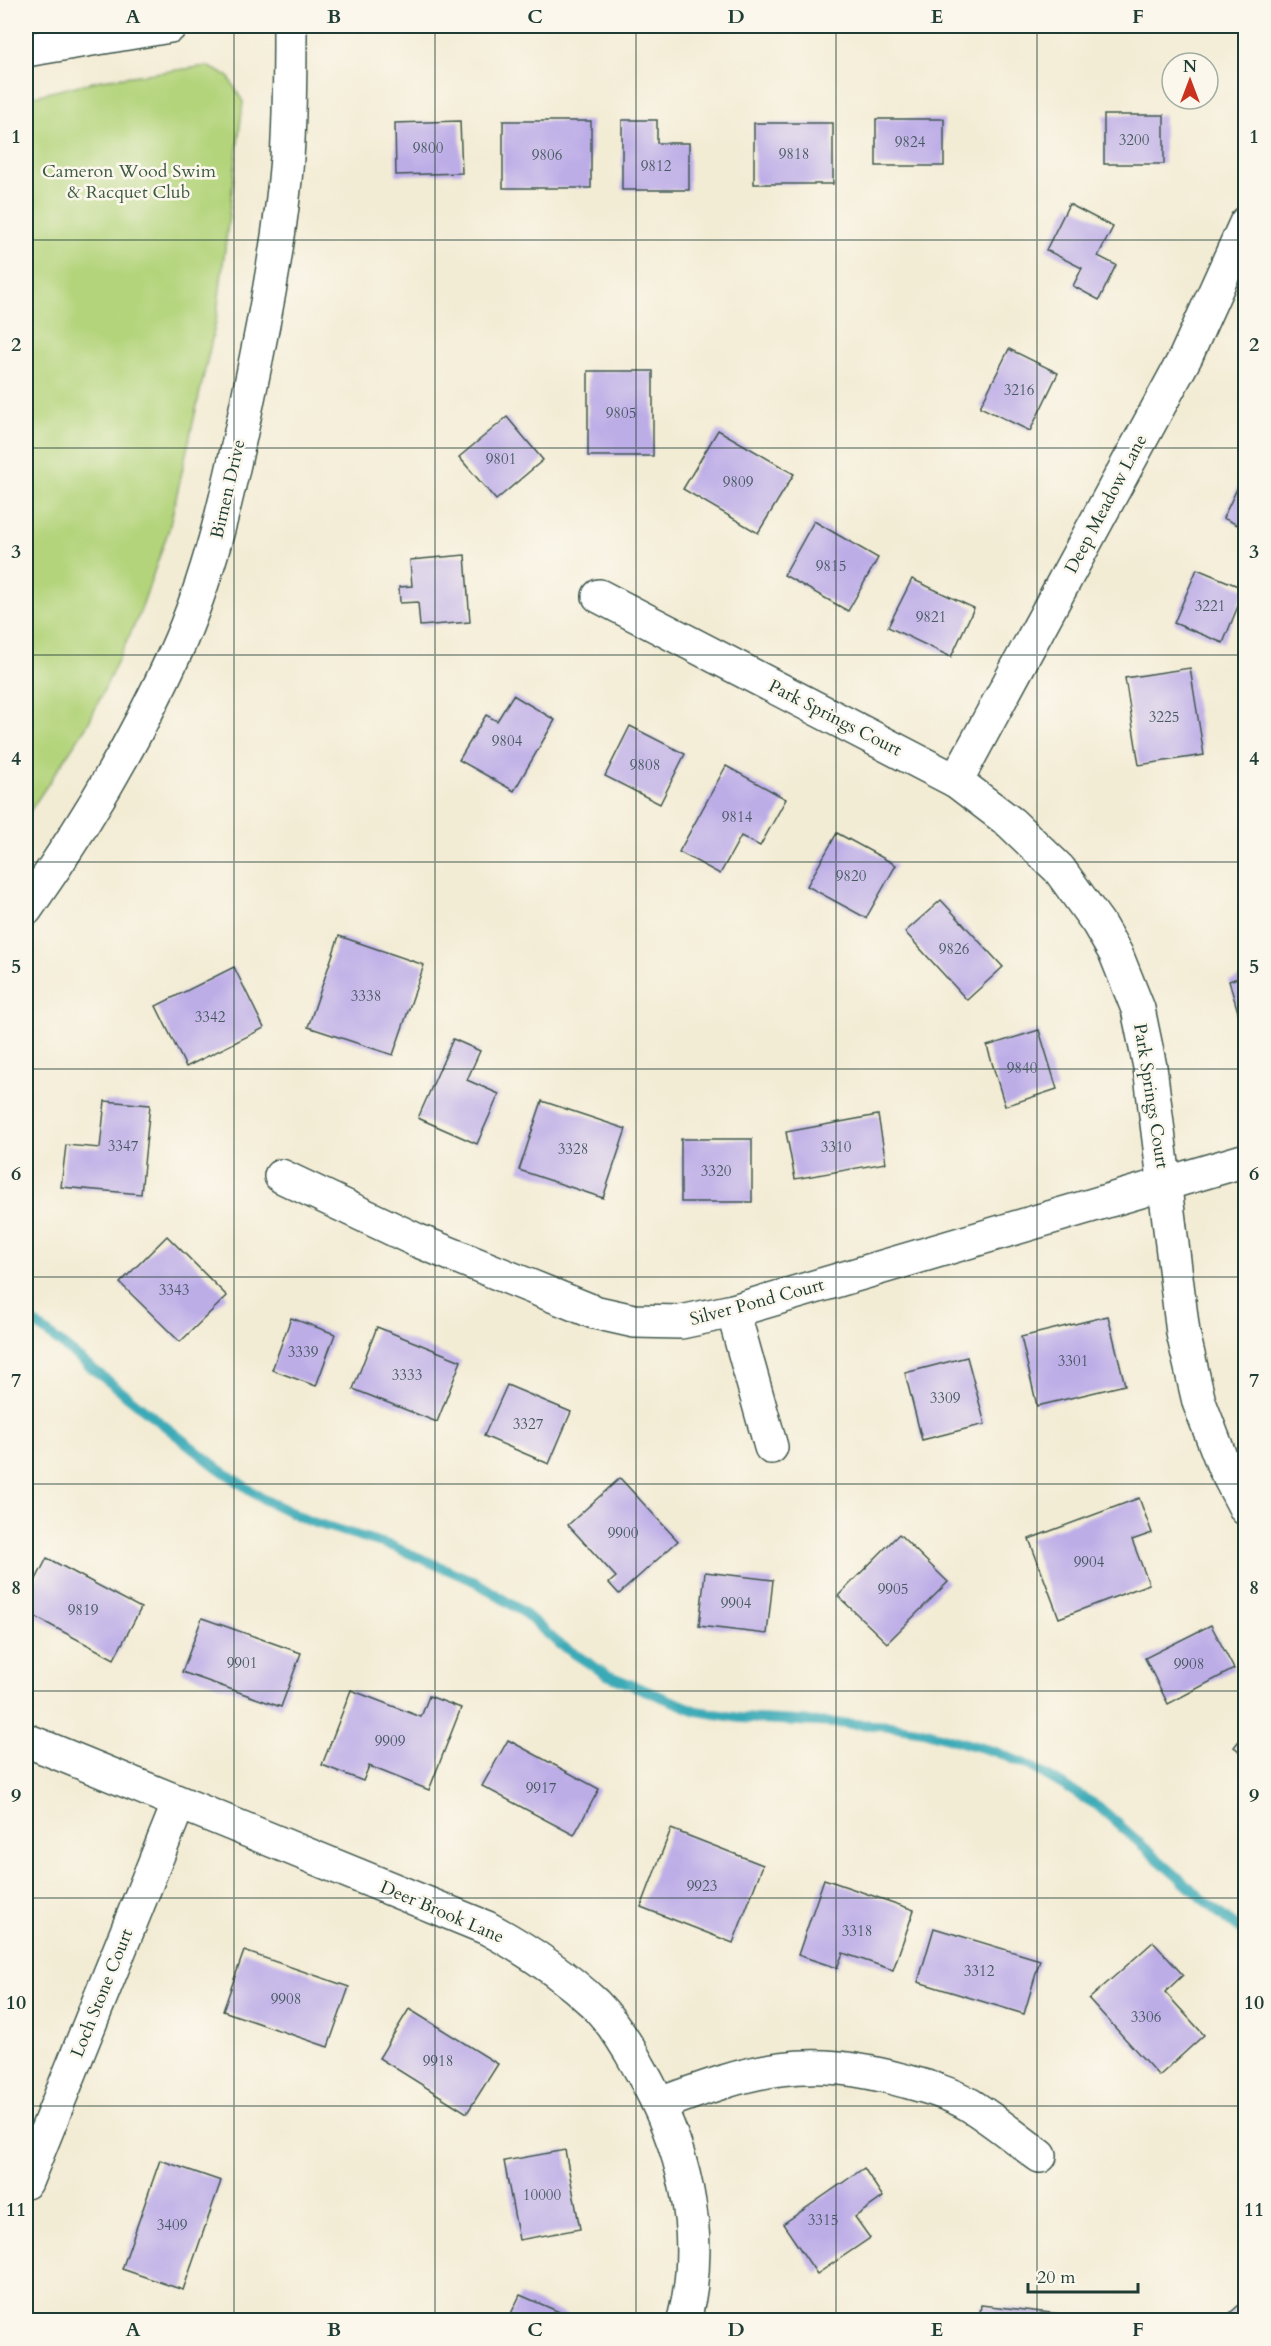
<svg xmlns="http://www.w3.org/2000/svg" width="1271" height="2346" viewBox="0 0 1271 2346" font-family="Cardo,serif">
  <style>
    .green { fill: #b4d47b; stroke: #6a8858; stroke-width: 1.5 }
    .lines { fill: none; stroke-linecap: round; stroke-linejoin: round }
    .stream { stroke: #3aaab7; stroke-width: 10 }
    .building { fill: #bdade7 }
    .minor-casing { stroke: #3f574c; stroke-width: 36 }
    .minor { stroke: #fff; stroke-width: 33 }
    .grid { fill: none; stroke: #1f3d34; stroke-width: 1.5; stroke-opacity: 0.55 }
    .labels { text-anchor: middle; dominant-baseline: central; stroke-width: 5; stroke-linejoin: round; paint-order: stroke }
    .number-label { font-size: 15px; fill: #465961 }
    .park-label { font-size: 18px; fill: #3d5b42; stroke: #fbf7ec }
    .street-label { font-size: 18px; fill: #1f3d34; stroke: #fbf7ec }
    .neatline { fill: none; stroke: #1f3d34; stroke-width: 2 }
    .grid-label { font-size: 20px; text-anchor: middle; font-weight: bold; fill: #1f3d34 }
  </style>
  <rect width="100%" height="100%" fill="#fbf7ec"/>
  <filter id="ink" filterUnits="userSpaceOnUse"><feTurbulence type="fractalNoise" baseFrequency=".0167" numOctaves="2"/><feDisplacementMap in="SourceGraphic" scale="12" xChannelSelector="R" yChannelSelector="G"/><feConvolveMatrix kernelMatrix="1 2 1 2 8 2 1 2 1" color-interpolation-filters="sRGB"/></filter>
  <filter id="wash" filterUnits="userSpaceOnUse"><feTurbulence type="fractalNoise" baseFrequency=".008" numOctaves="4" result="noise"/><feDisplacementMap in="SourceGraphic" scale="24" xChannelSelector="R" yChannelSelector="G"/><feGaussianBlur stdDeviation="1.35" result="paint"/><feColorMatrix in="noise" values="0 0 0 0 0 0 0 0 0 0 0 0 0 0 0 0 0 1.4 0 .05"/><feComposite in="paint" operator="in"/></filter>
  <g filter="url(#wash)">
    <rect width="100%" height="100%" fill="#f3ecd5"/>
    <path class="green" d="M207,66L228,76L243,102L216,321L169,529L139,615L88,724L26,817V98L101,80Z"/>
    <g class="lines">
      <path class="stream" d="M26,1316L218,1468L263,1499L309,1521L392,1546L476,1582L523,1612L558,1643L607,1675L697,1711L740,1718L892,1726L923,1731L996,1752L1032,1767L1098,1806L1215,1910L1246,1934"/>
    </g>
    <g id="blocks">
      <g class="building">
        <rect x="1104" y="115" width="60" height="49"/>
        <rect x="876" y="119" width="68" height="47"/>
        <path d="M622,120H657V143H689V190H622Z"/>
        <path d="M460,121L462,173L396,175L395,123Z"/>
        <rect x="503" y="121" width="88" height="67"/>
        <rect x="754" y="123" width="79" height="61"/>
        <path d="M1069,204L1113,227L1098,256L1116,265L1099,300L1073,286L1082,268L1046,250Z"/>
        <path d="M1009,349L1058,373L1030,431L980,407Z"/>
        <rect x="588" y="371" width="65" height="85"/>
        <path d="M507,417L543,460L496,500L459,457Z"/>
        <path d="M718,430L794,474L758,533L683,489Z"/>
        <path d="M1246,470V529L1223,518Z"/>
        <path d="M814,521L878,558L848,611L784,575Z"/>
        <path d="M465,555L470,622L420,626L418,602L400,603L399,587L412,586L410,560Z"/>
        <path d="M1197,569L1245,589L1223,643L1174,623Z"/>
        <path d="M912,579L974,608L951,657L888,627Z"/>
        <path d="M1190,668L1204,755L1139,765L1125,678Z"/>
        <path d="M513,695L555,720L514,791L459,760L486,715L497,721Z"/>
        <path d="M630,726L685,754L660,804L605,776Z"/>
        <path d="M726,766L786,799L760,846L741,836L720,874L679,852Z"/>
        <path d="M837,833L896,865L866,918L807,886Z"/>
        <path d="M941,900L1003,967L967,1000L905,932Z"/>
        <path d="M339,936L424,965L393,1055L308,1027Z"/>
        <path d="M234,967L264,1028L186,1067L156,1006Z"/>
        <path d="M1246,975V1036H1245L1229,981Z"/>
        <path d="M1039,1030L1057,1089L1005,1106L987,1046Z"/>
        <path d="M453,1039L480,1051L467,1080L499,1094L477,1144L418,1118Z"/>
        <path d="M105,1101L150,1105L141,1194L61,1187L66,1145L100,1148Z"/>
        <path d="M542,1101L626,1129L603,1198L519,1170Z"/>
        <path d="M878,1115L886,1163L795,1179L786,1132Z"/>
        <rect x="681" y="1139" width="71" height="63"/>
        <path d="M167,1236L227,1296L180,1342L120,1283Z"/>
        <path d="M1108,1316L1125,1385L1037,1406L1021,1337Z"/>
        <path d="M291,1318L335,1334L316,1386L272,1370Z"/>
        <path d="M377,1327L461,1361L437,1422L353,1389Z"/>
        <path d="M967,1357L985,1424L922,1440L905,1373Z"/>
        <path d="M507,1385L571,1412L549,1464L484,1436Z"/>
        <path d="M620,1478L678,1541L619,1594L609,1583L616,1577L568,1525Z"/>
        <path d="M1139,1498L1152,1533L1132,1540L1149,1584L1059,1618L1029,1539Z"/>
        <path d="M899,1534L948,1582L887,1643L838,1596Z"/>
        <path d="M47,1558L141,1608L114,1659L26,1612V1599Z"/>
        <path d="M705,1572L773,1580L767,1634L699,1626Z"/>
        <path d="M202,1618L301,1653L281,1707L182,1672Z"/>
        <path d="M1211,1625L1234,1669L1168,1704L1145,1658Z"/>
        <path d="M351,1690L421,1717L429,1696L461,1708L429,1790L369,1766L363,1781L322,1765Z"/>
        <path d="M1246,1732V1756L1234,1747Z"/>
        <path d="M508,1740L599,1789L574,1835L482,1786Z"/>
        <path d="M671,1829L763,1865L733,1943L641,1907Z"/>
        <path d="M824,1879L914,1910L893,1970L843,1953L837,1968L798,1955Z"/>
        <path d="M934,1928L1040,1960L1024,2014L918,1982Z"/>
        <path d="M1153,1942L1183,1975L1165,1992L1204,2035L1159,2076L1089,1999Z"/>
        <path d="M244,1951L349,1987L328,2047L223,2011Z"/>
        <path d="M409,2009L498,2064L467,2113L379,2058Z"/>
        <path d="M565,2150L580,2229L519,2240L504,2161Z"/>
        <path d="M160,2160L221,2181L183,2290L122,2269Z"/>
        <path d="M864,2168L883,2197L855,2217L870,2238L817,2274L783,2224Z"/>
        <path d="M520,2295L578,2320H508Z"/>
        <path d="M1246,2299V2320H1222Z"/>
        <path d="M981,2305L1077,2316L1076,2320H979Z"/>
      </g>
    </g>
  </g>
  <g filter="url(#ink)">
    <use href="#blocks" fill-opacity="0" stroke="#3f574c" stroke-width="1.5"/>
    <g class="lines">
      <defs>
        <g id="minor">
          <path d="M26,50L170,26"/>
          <path d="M599,596L956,781L1011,823L1059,869L1098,923L1116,954L1138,1009L1150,1067L1183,1333L1199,1402L1224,1467L1246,1509"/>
          <path d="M956,781L1186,356L1246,223"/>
          <path d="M26,909C83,828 134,743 175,653C209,578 227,498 244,418C262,332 280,245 287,158C290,114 290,69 290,26"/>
          <path d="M281,1176L416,1240L594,1312L634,1321L681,1322L733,1311L1246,1160"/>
          <path d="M733,1311L771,1447"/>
          <path d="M26,1740L487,1928C526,1949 563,1974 595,2004C613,2022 627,2045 639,2067C683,2143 707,2233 684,2320"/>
          <path d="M660,2104C754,2069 806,2053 905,2081C927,2087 950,2093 970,2105C994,2120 1017,2139 1040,2156"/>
          <path d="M26,2182L178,1805"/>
        </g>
      </defs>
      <use href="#minor" class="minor-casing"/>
      <use href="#minor" class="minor"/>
    </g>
  </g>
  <path class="grid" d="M234,26V2320M435,26V2320M636,26V2320M836,26V2320M1037,26V2320M26,240H1246M26,448H1246M26,655H1246M26,862H1246M26,1069H1246M26,1277H1246M26,1484H1246M26,1691H1246M26,1898H1246M26,2106H1246"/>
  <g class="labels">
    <g class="number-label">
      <text x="1134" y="140">3200</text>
      <text x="910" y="142">9824</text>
      <text x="428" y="148">9800</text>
      <text x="794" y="154">9818</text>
      <text x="547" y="155">9806</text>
      <text x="656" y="166">9812</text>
      <text x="1019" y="390">3216</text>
      <text x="621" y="413">9805</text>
      <text x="501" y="459">9801</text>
      <text x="738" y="482">9809</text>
      <text x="831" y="566">9815</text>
      <text x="1210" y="606">3221</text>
      <text x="931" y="617">9821</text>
      <text x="1164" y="717">3225</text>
      <text x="507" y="741">9804</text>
      <text x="645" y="765">9808</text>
      <text x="737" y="817">9814</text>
      <text x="851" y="876">9820</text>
      <text x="954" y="949">9826</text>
      <text x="366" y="996">3338</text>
      <text x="210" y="1017">3342</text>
      <text x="1022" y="1068">9840</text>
      <text x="123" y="1146">3347</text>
      <text x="836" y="1147">3310</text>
      <text x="573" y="1149">3328</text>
      <text x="716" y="1171">3320</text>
      <text x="174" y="1290">3343</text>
      <text x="303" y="1352">3339</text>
      <text x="1073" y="1361">3301</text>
      <text x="407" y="1375">3333</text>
      <text x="945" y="1398">3309</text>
      <text x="528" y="1424">3327</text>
      <text x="623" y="1533">9900</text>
      <text x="1089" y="1562">9904</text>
      <text x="893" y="1589">9905</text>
      <text x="736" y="1603">9904</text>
      <text x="83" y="1610">9819</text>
      <text x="242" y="1663">9901</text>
      <text x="1189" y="1664">9908</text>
      <text x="390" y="1741">9909</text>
      <text x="541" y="1788">9917</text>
      <text x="702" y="1886">9923</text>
      <text x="857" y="1931">3318</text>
      <text x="979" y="1971">3312</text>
      <text x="286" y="1999">9908</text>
      <text x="1146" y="2017">3306</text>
      <text x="438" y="2061">9918</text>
      <text x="542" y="2195">10000</text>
      <text x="823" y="2220">3315</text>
      <text x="172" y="2225">3409</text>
    </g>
    <g class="park-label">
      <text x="129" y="171">Cameron Wood Swim<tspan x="129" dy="21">&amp; Racquet Club</tspan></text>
    </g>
    <g class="street-label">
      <text transform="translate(228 489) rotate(-77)">Birnen Drive</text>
      <text transform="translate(1106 504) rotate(-62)">Deep Meadow Lane</text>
      <text transform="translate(835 718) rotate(27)">Park Springs Court</text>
      <text transform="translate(1151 1096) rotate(81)">Park Springs Court</text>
      <text transform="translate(757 1302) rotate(-15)">Silver Pond Court</text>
      <text transform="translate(442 1912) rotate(23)">Deer Brook Lane</text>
      <text transform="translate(102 1993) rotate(-68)">Loch Stone Court</text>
    </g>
  </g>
  <rect width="1271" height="2346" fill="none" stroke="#fbf7ec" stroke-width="66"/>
  <g transform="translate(1190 81)"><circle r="28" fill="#fbf7ec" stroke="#a3ada2" stroke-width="1.5"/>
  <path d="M0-4.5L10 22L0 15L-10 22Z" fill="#c8321e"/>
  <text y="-9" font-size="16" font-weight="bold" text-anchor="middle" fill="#1f3d34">N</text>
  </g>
  <path d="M1028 2283v9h110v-9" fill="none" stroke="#1f3d34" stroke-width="3"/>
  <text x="1037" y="2283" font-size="18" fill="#1f3d34" stroke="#fbf7ec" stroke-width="4.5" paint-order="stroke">20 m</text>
  <rect x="33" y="33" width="1205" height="2280" class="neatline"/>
  <g class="grid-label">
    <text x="133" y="23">A</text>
    <text x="334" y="23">B</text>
    <text x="535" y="23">C</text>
    <text x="736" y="23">D</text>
    <text x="937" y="23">E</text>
    <text x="1138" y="23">F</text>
    <text x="16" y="143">1</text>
    <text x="1254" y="143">1</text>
    <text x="16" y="351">2</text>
    <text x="1254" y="351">2</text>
    <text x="16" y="558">3</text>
    <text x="1254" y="558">3</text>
    <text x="16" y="765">4</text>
    <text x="1254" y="765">4</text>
    <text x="16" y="973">5</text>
    <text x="1254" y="973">5</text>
    <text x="16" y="1180">6</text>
    <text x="1254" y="1180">6</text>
    <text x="16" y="1387">7</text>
    <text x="1254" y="1387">7</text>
    <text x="16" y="1594">8</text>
    <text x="1254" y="1594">8</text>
    <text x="16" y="1802">9</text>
    <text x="1254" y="1802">9</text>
    <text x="16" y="2009">10</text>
    <text x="1254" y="2009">10</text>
    <text x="16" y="2216">11</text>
    <text x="1254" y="2216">11</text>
    <text x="133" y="2336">A</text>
    <text x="334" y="2336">B</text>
    <text x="535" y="2336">C</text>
    <text x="736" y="2336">D</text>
    <text x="937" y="2336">E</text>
    <text x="1138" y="2336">F</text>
  </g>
</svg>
